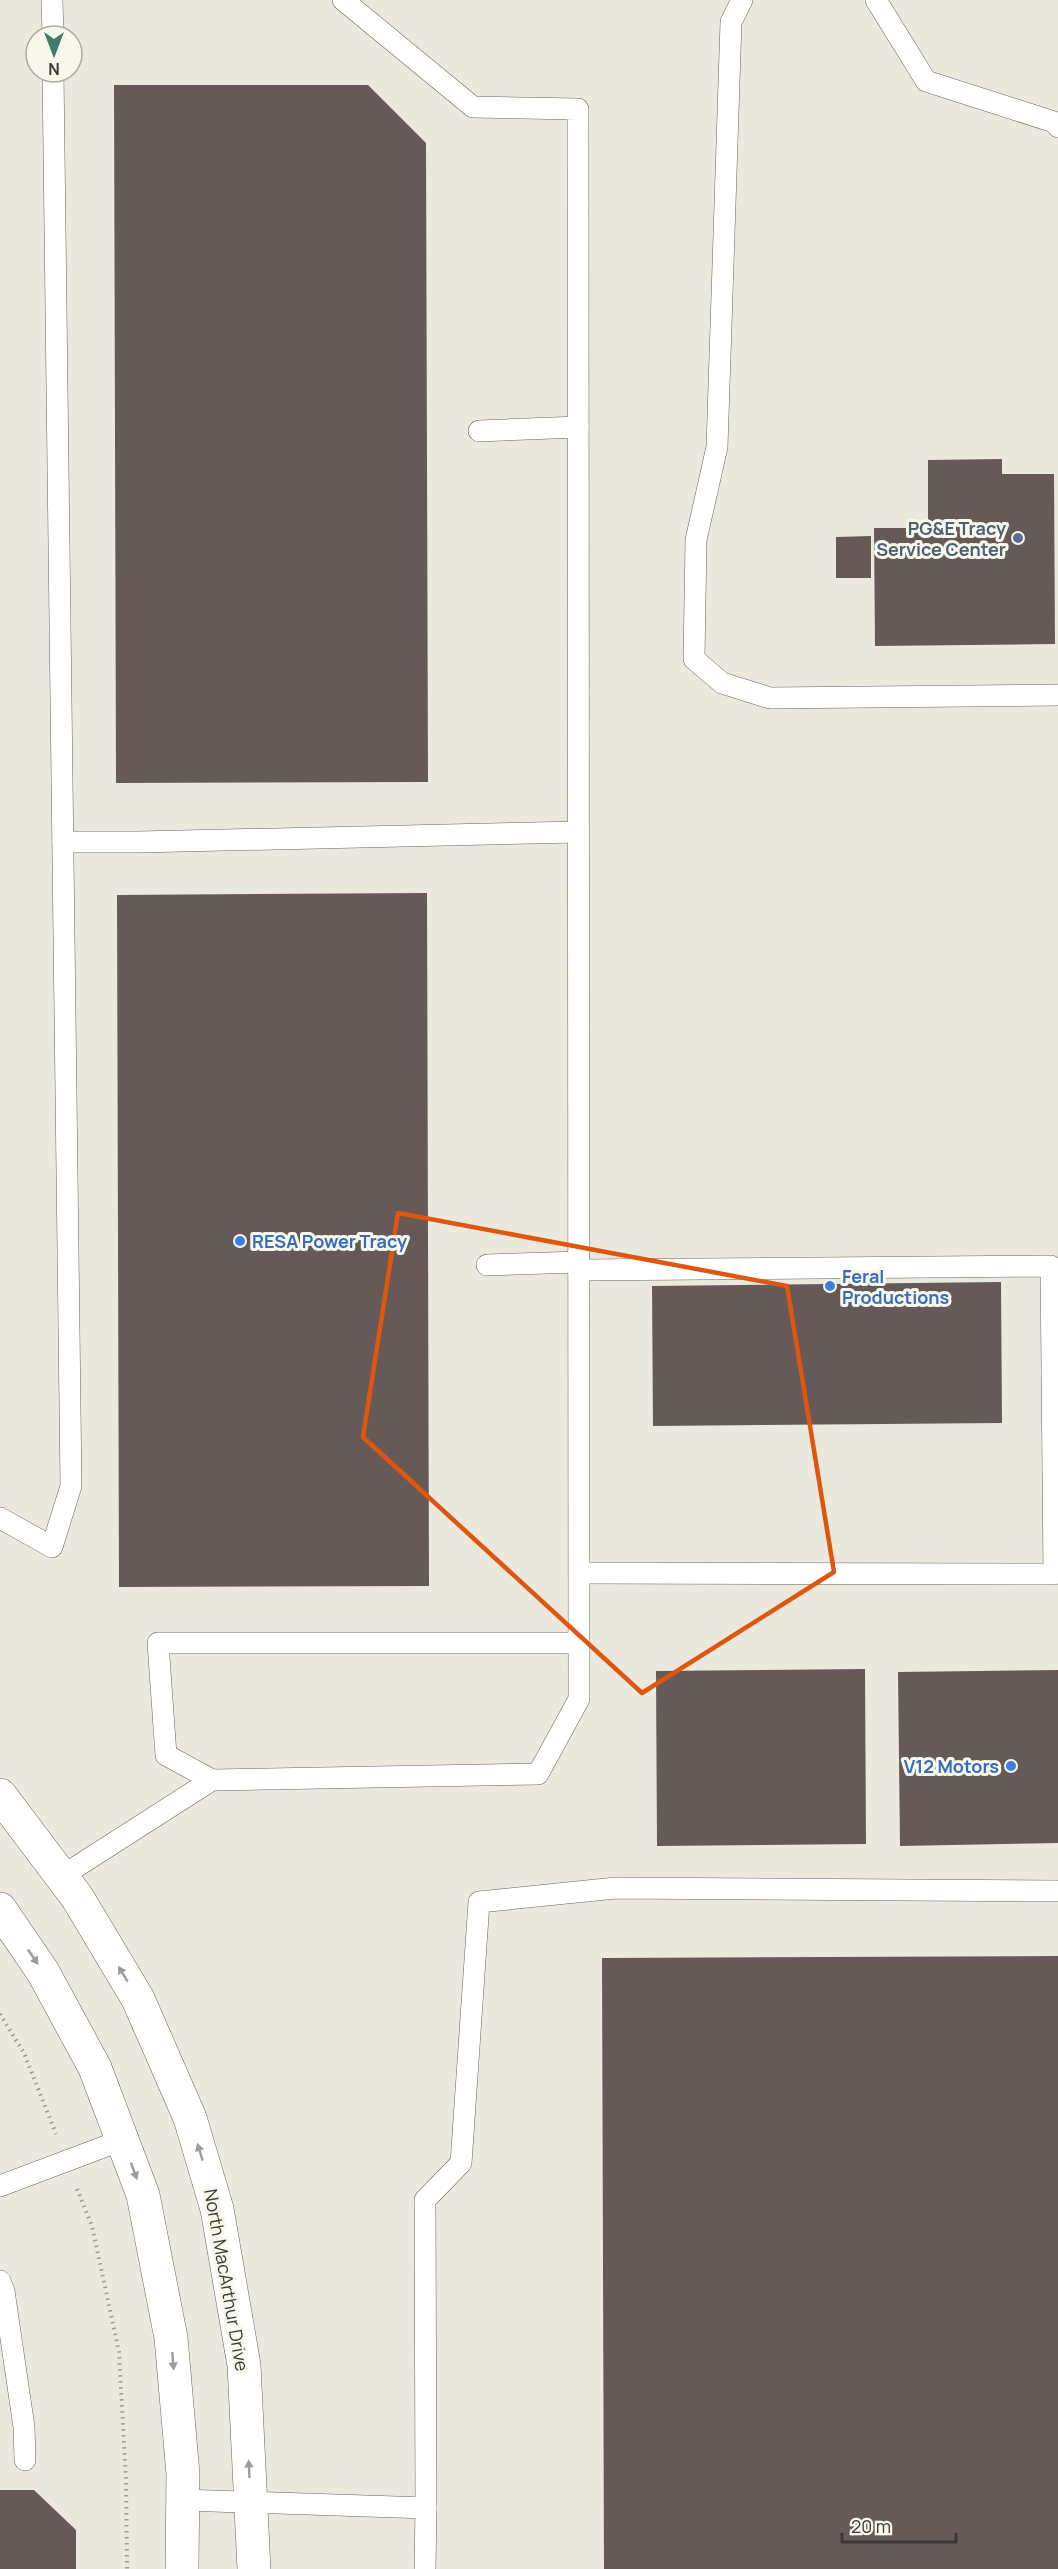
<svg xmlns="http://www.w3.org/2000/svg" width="1058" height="2569" viewBox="0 0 1058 2569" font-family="Manrope,sans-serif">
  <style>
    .building { fill: #665a59 }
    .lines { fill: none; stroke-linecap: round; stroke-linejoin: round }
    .service-casing { stroke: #66645a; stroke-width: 22 }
    .secondary-casing { stroke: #66645a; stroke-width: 34 }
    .path { stroke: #9d9c93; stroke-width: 4; stroke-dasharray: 1.5 4.5; stroke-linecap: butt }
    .service { stroke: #fff; stroke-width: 21 }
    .secondary { stroke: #fff; stroke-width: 33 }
    .oneway { fill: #9c9c9a }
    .marked { fill: none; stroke: #df570e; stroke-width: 4.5; stroke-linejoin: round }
    .service-dot { fill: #5c6f8a; stroke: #f8f7eb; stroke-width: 2 }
    .shop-dot { fill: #3f7fe0; stroke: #f8f7eb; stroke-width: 2 }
    .labels { text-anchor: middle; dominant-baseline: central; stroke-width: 6; stroke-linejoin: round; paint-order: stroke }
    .service-label { font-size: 18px; font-weight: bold; fill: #4e5e75; stroke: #f8f7eb; text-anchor: end }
    .shop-label { font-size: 18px; font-weight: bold; fill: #366cbe; stroke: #f8f7eb; text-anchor: start }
    .street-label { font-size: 18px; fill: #3a3935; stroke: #f8f7eb }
  </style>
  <rect width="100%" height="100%" fill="#ebe9dd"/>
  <g class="building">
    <path d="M114,85H368L426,143L428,782L116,783Z"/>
    <path d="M1002,459V474H1054L1055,644L875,646L874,528H928V460Z"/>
    <path d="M871,536V578H836V537Z"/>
    <path d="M427,893L429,1586L119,1587L117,895Z"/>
    <path d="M1001,1282L1002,1423L653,1426L652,1286Z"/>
    <path d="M865,1669L866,1844L657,1846L656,1671Z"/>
    <path d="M1058,1670V1843L900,1846L898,1672Z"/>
    <path d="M1058,1956V2569H604L602,1958Z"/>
    <path d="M0,2490H34L76,2530V2569H0Z"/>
  </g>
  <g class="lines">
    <defs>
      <g id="service">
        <path d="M52,0L53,36"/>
        <path d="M742,0L731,22L717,447L696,540L694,659L722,683L770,698L1058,695"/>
        <path d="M876,0L926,81L1054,122L1058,127"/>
        <path d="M479,431L578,427"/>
        <path d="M63,842H139L578,832"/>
        <path d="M487,1265L579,1262"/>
        <path d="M580,1270L1051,1266L1054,1574L580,1573"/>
        <path d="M0,1518L52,1547L71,1486L53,72"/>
        <path d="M212,1780L166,1755L158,1643H579"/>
        <path d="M62,1876L212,1780L538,1774L579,1699L578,109L473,107L343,0"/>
        <path d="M0,2186L122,2140"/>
        <path d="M0,2281L4,2291L24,2427L25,2460"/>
        <path d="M183,2500L426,2508L425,2200L461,2163L479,1902L616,1888L1058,1891"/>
        <path d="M425,2569L426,2508"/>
      </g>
      <g id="secondary">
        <path d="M0,1795L77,1897L138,1999L190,2118L217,2209L244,2365L254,2569"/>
        <path d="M0,1909L43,1972L95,2068L143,2195L171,2338L183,2474L182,2569"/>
      </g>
    </defs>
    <use href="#service" class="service-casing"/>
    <use href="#secondary" class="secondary-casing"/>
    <g class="path">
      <path d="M0,2014L24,2053L56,2134"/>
      <path d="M77,2189L92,2226L119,2352L126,2479L127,2569"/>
    </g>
    <use href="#service" class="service"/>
    <use href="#secondary" class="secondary"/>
  </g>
  <defs><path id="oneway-solid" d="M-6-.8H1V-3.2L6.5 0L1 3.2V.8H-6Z" transform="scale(1.5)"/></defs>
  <g class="oneway">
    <use href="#oneway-solid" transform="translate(33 1957) rotate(56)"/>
    <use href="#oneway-solid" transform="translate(123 1974) rotate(-121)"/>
    <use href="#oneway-solid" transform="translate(200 2152) rotate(-107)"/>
    <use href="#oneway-solid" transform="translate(134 2171) rotate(70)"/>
    <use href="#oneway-solid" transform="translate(173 2361) rotate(85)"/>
    <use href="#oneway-solid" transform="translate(249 2469) rotate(-93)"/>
  </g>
  <path class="marked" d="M398,1213L787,1286L834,1572L642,1693L363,1437Z"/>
  <circle class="service-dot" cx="1018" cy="538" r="6"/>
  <g class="shop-dot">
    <circle cx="240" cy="1241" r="6"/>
    <circle cx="830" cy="1286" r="6"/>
    <circle cx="1011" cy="1766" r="6"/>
  </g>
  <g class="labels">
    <g class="service-label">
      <text x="1006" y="528">PG&amp;E Tracy<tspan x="1006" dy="21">Service Center</tspan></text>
    </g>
    <g class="shop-label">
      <text x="252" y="1241">RESA Power Tracy</text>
      <text x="842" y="1276">Feral<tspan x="842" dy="21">Productions</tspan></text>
      <text x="999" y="1766" text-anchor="end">V12 Motors</text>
    </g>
    <g class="street-label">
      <text transform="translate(227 2280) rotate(80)">North MacArthur Drive</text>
    </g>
  </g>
  <g transform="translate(54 54) rotate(180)"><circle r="28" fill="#f8f7eb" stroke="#acaba2" stroke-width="1.5"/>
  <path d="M0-4.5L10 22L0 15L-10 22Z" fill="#3d7e6e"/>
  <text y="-9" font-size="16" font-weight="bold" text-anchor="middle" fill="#3a3935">N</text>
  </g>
  <path d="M842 2533v9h114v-9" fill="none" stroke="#3a3935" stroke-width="3"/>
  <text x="851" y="2533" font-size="18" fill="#3a3935" stroke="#f8f7eb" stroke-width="4.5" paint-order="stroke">20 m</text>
</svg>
